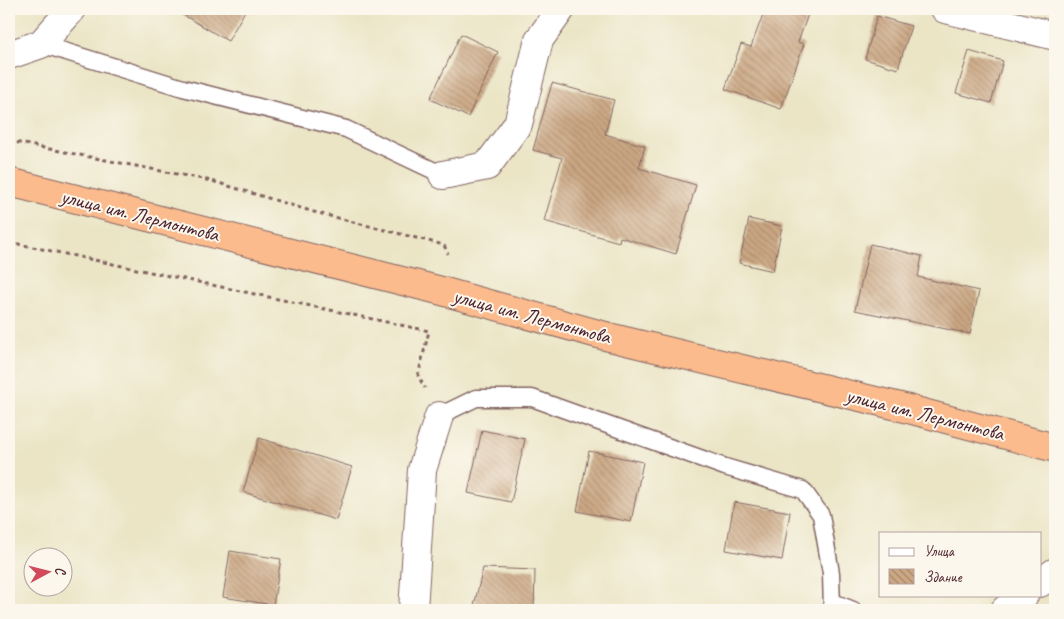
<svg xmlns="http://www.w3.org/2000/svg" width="1064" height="619" viewBox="0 0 1064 619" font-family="Caveat,sans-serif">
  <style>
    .building { fill: url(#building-back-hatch) }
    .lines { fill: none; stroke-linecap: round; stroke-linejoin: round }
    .service-casing { stroke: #826461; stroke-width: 19 }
    .minor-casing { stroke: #826461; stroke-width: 30 }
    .trunk-casing { stroke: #826461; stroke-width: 30 }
    .path { stroke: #826461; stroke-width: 3; stroke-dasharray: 4 4; stroke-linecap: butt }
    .service { stroke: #fff; stroke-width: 16 }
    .minor { stroke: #fff; stroke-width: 28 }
    .trunk { stroke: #fbbb8d; stroke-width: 28 }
    .labels { text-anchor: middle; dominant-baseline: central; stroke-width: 4; stroke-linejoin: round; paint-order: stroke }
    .street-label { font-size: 21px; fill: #4a1f2b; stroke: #fbf7ec }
  </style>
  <defs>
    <pattern id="building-back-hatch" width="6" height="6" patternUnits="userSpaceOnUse" patternTransform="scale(1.25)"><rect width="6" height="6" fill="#cba783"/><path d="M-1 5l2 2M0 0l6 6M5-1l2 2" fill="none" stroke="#a7876b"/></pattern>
  </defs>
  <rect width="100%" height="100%" fill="#fbf7ec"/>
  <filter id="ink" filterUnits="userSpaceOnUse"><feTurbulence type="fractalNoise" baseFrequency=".02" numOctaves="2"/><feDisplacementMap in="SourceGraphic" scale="10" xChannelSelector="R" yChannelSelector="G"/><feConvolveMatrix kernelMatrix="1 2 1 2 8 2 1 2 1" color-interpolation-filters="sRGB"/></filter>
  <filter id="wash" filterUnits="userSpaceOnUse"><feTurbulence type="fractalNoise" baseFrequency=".0096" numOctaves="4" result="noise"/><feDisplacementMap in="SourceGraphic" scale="20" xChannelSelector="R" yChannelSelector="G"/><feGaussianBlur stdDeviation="1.12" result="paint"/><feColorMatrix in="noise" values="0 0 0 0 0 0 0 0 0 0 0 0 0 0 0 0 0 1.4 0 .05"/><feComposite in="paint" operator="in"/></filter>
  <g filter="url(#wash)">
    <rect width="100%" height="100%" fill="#ebe5c6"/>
    <g id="blocks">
      <g class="building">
        <path d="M173,9H246L228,41Z"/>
        <path d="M765,9H810L798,42L804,44L781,109L725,89L741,44L751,47Z"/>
        <path d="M877,16L911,26L898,69L865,59Z"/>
        <path d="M461,34L498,52L468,117L430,99Z"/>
        <path d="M969,51L1003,61L991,103L956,93Z"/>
        <path d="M552,83L614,100L605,134L645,146L639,168L696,185L676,254L620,237L619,242L544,221L562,158L533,150Z"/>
        <path d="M749,219L782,226L773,271L739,263Z"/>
        <path d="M870,244L922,256L918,277L979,291L970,334L855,310Z"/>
        <path d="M482,430L525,439L511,502L468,493Z"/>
        <path d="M259,438L352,467L336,520L243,492Z"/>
        <path d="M589,451L643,462L631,522L577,511Z"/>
        <path d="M734,502L790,512L782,560L726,550Z"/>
        <path d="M230,551L281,559L273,605L223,597Z"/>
        <path d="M483,568L535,570L534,610H473Z"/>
      </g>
    </g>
  </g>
  <g filter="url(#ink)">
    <use href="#blocks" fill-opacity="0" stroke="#826461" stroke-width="1"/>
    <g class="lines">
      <defs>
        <g id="service">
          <path d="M41,44L183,88L346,129L443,175"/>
          <path d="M439,416L476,398H532L725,467L803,490L821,515L831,573L832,610"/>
          <path d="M833,602L853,610"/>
        </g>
        <g id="minor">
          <path d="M945,9L1055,36"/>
          <path d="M9,55L41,44L72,9"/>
          <path d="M443,175L487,166L518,124L539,40L561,9"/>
          <path d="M1040,583L1055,572"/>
          <path d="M413,610L422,470L439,416"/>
          <path d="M1005,610L1024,595"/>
        </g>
        <path id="trunk" d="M9,182L438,290L609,337L897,406L1055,448"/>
      </defs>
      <use href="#service" class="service-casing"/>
      <use href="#minor" class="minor-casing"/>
      <use href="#trunk" class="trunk-casing"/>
      <g class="path">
        <path d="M9,141L212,181L314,212L444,245L448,254"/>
        <path d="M9,242L429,331L418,376L425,388"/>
      </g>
      <use href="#service" class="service"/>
      <use href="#minor" class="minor"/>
      <use href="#trunk" class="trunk"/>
    </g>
  </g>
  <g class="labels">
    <g class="street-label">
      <text transform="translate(140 215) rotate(14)">улица им. Лермонтова</text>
      <text transform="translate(532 316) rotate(15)">улица им. Лермонтова</text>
      <text transform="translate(925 414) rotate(14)">улица им. Лермонтова</text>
    </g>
  </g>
  <rect width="1064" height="619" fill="none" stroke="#fbf7ec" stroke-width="30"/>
  <rect x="879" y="532" width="162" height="65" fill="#fbf7ec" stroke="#b4a19f"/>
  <rect x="889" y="548" width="25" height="8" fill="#ffffff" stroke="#b4a19f"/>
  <text x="924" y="556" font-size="15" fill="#4a1f2b">Улица</text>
  <rect x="889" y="569" width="25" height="15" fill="url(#building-back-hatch)" stroke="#b4a19f"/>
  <text x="924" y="582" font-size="15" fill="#4a1f2b">Здание</text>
  <g transform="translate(48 572) rotate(83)"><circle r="24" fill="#fbf7ec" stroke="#b4a19f"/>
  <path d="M0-4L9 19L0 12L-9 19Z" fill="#d1495b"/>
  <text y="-8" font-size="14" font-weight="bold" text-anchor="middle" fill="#4a1f2b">С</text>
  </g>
</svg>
